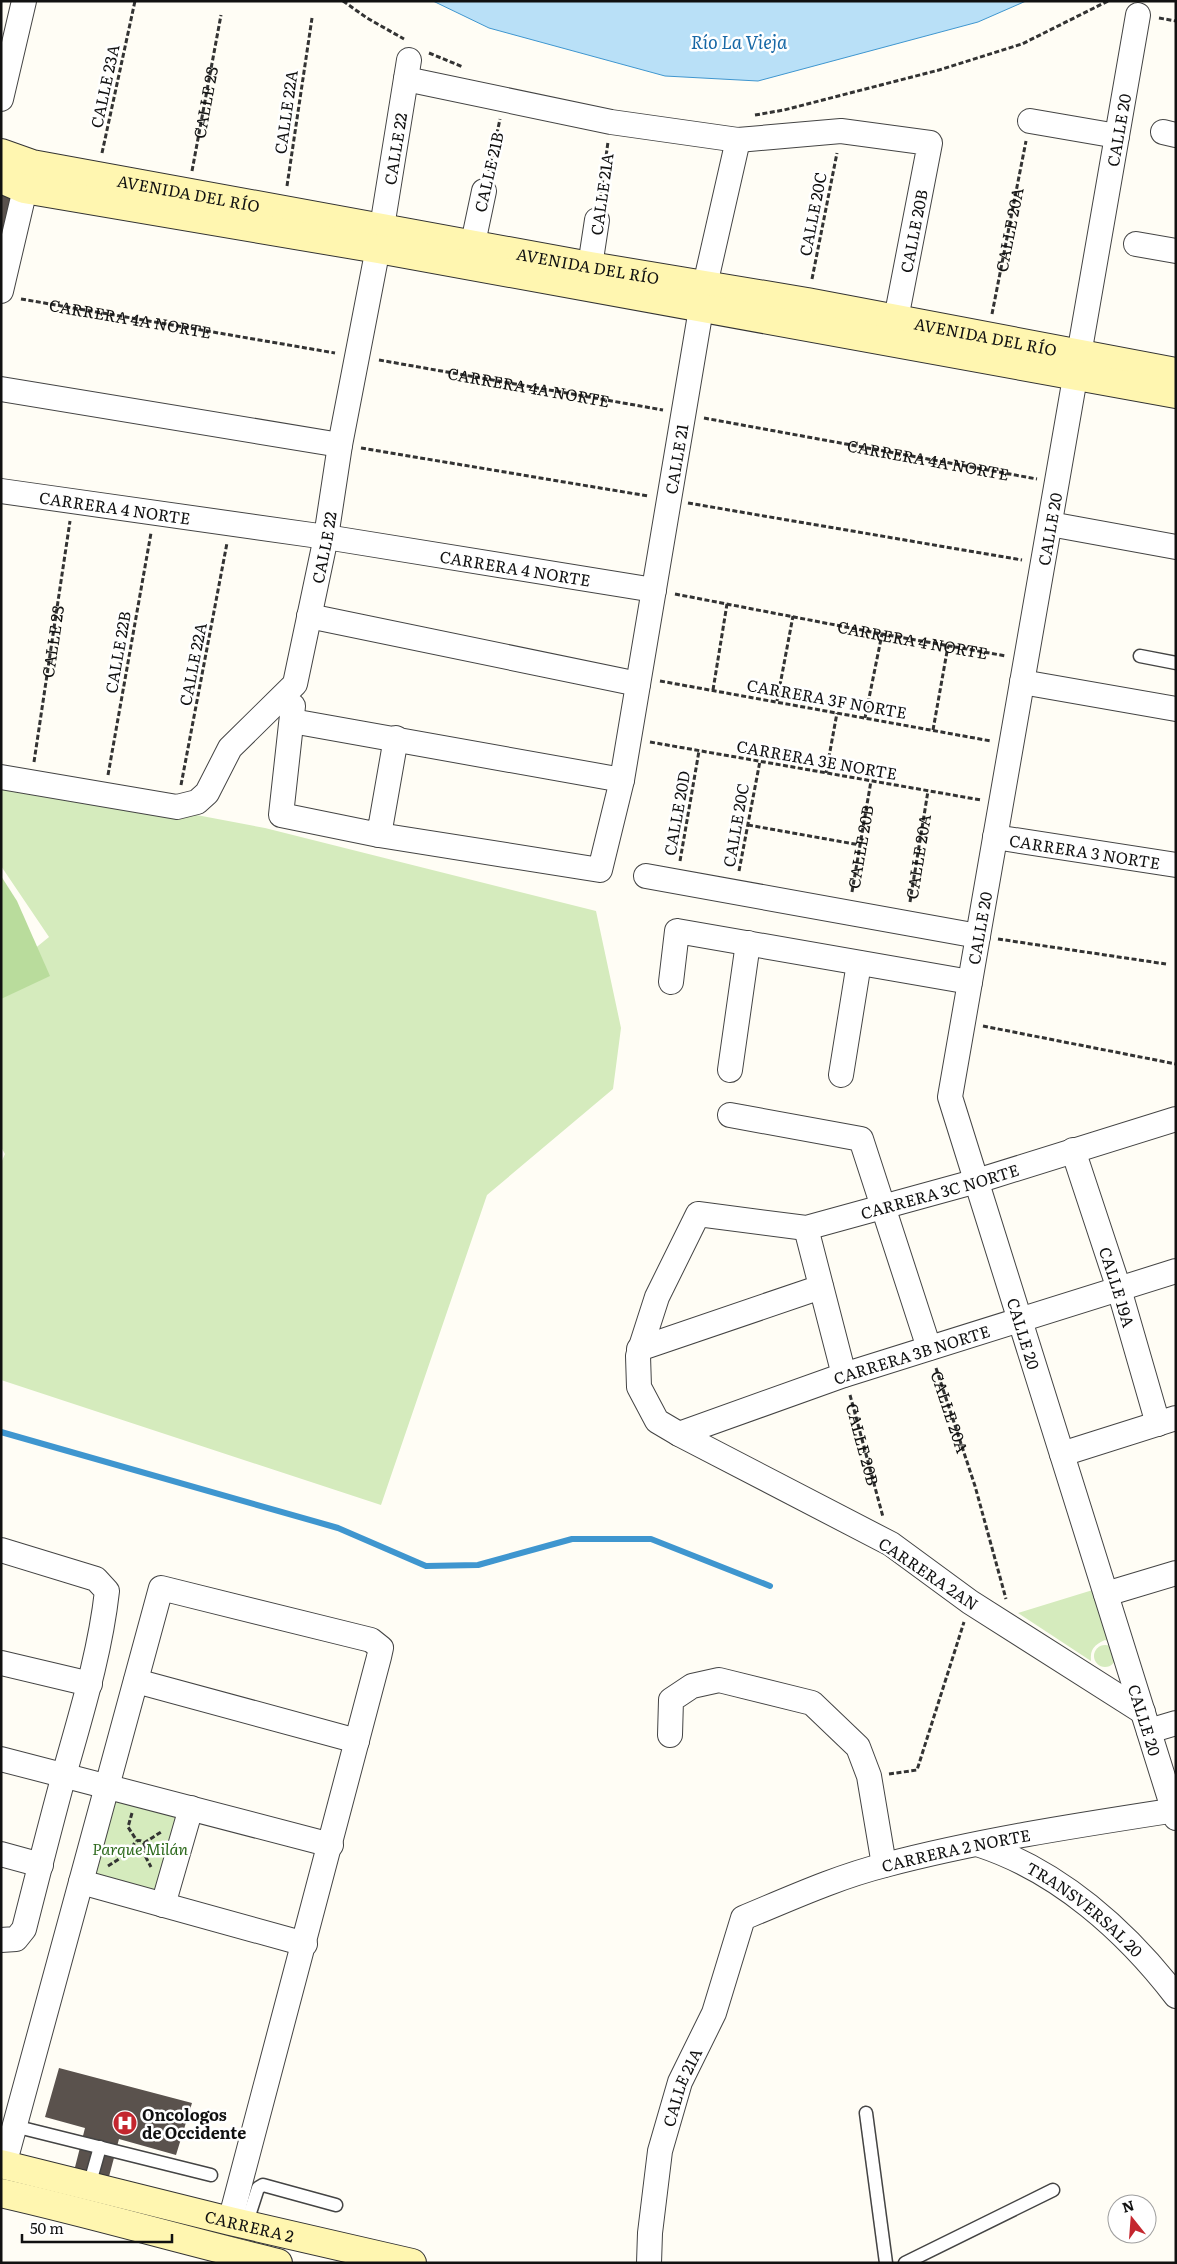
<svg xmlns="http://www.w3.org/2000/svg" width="1177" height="2264" viewBox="0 0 1177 2264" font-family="Literata,serif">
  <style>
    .green { fill: #d5ebbd }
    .forest { fill: #b9dc9c }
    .water { fill: #b9e0f7; stroke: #3f96cf }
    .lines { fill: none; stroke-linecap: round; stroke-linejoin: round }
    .stream { stroke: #3f96cf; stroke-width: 6 }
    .building { fill: #5a524d }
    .lane-casing { stroke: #444; stroke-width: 15 }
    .street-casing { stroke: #444; stroke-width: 26 }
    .secondary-casing { stroke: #333; stroke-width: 30 }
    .path { stroke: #333; stroke-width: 3; stroke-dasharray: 5 2.5; stroke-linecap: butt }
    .lane { stroke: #fff; stroke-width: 12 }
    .street { stroke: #fff; stroke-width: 24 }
    .secondary { stroke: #fff6b0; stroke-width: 28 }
    .labels { text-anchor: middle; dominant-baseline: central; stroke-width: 5; stroke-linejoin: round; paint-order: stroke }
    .street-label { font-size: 16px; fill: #111; stroke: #fff }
    .park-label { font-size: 16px; font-style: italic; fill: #2f6b1f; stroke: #fff }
    .poi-label { font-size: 16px; font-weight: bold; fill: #111; stroke: #fff; text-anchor: start }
    .water-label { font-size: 18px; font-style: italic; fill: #1768a6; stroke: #fff }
  </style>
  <rect width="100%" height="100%" fill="#fffdf5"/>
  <g class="green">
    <path d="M1,778L265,828L596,911L621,1028L613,1089L487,1195L381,1505L1,1380V1163L5,1154L1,1147V976L49,937L1,866Z"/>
    <path d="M1096,1589L1115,1644L1105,1640C1094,1645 1090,1649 1091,1661L1018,1613Z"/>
    <circle cx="1105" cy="1656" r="11"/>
    <path d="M116,1796L189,1814L165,1899L90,1877Z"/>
  </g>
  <path class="forest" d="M1,876L17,901L50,976L1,999Z"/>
  <path class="water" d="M433,1H1026L978,22L758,81L665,76L489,28Z"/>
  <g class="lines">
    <path class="stream" d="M1,1432L338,1528L426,1566L478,1565L572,1539H651L770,1586"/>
  </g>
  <g class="building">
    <path d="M1,193L21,202L1,283Z"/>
    <path d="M59,2068L192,2103L176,2155L119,2139L107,2184L73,2175L85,2128L45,2117Z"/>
  </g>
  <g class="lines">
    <defs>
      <g id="lane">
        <path d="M1140,656L1176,663"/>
        <path d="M866,2113L886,2263"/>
        <path d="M14,2126L211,2175"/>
        <path d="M89,2186L100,2147"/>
        <path d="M246,2225L258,2188L263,2185L336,2205"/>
        <path d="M905,2263L1053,2190"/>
      </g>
      <g id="street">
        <path id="s12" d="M1138,15L950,1097L1176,1818"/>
        <path d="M406,79L611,122L738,140L841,131L930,143L896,319"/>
        <path d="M1,99L24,1"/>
        <path d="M1030,121L1117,136"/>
        <path d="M1163,132L1176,135"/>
        <path d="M473,243L484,191"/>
        <path d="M1136,244L1176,251"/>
        <path d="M590,266L597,220"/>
        <path d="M1,291L29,172"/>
        <path d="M1,389L340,445"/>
        <path id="s13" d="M1,491L326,537L654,590"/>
        <path d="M1050,524L1176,547"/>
        <path d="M309,616L638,684"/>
        <path d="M1022,682L1176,709"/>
        <path d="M293,706L281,815L379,835L396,738"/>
        <path d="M292,721L622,780"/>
        <path id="s14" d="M1,777L177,807L197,802L207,793L230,748L295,684L326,537L340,445L382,227L409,60"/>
        <path id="s15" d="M379,835L600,870L622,780L705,285L738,140"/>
        <path id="s16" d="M995,837L1176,865"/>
        <path d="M646,876L978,936"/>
        <path d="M671,982L677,931L970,982"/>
        <path d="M730,1070L748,943"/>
        <path d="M841,1075L859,963"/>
        <path d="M730,1115L861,1139L929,1348"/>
        <path id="s17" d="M1073,1150L1119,1289L1158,1424"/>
        <path d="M806,1228L844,1375"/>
        <path d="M639,1349L821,1287"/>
        <path id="s18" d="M679,1434L844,1375L1176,1271"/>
        <path d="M1062,1454L1176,1418"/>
        <path d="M1,1550L96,1579L107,1591C100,1654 81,1714 64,1775C50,1826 37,1878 24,1929L16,1939L1,1940"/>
        <path d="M1106,1594L1176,1573"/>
        <path d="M1,1663L90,1684"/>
        <path d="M136,1681L357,1741"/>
        <path id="s19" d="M1143,1712L970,1602L891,1544L679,1434L657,1421L639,1387L638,1356L657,1297L698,1214L806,1228L977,1181L1176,1119"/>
        <path d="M1149,1731L1176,1723"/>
        <path d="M670,1735L671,1700L692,1686L719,1680L812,1703L858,1747L869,1776L884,1865"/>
        <path d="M1,1759L331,1845"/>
        <path id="s20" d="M980,1845C1059,1871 1126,1931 1176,1996"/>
        <path d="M1,1854L41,1865"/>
        <path d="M81,1882L305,1944"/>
        <path d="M163,1905L191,1808"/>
        <path d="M4,2165L161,1588L371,1640L381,1648L379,1657L230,2221"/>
        <path id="s21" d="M649,2263L650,2233L660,2151L680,2082L714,2013L743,1918C789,1899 837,1877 885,1865C980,1840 1079,1825 1176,1810"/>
      </g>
      <g id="secondary">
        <path id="s22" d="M1,153L32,164L590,266L807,302L1176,372"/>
        <path d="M1,179L24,189L378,249L1176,394"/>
        <path id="s23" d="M1,2164L230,2221L412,2263"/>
        <path d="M1,2193C94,2214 185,2241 278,2263"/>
      </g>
    </defs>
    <use href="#lane" class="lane-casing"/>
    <use href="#street" class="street-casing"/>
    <use href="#secondary" class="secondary-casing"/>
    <g class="path">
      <path d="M343,1L367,18L404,39"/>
      <path d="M1159,18L1176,21"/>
      <path d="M429,53L463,67"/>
      <path d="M755,115L784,110L939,70L1022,44L1108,1"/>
      <path d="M102,153L135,1"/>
      <path id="s1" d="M192,171L221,15"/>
      <path d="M489,171L500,119"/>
      <path d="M287,186L312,18"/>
      <path d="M600,200L608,142"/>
      <path d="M812,279L837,153"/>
      <path id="s2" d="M21,299L335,353"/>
      <path id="s3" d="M992,314L1026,141"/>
      <path id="s4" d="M379,360L663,410"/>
      <path id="s5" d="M704,418L1037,479"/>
      <path d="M361,448L648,496"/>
      <path d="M688,503L1022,560"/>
      <path id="s6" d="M675,594L882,634L1006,656"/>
      <path d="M660,681L991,741"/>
      <path d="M713,690L727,604"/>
      <path d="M777,701L793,616"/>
      <path d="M865,718L882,634"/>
      <path d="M933,730L948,646"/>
      <path d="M650,742L981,800"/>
      <path id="s7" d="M34,762L70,521"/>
      <path d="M826,773L837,713"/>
      <path d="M108,775L151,533"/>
      <path d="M181,785L227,543"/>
      <path d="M748,825L860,845"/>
      <path d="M680,861L699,751"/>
      <path d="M739,871L760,761"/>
      <path id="s8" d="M852,892L871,781"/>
      <path id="s9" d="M910,902L928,791"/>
      <path d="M998,939L1166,964"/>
      <path d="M983,1026L1176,1064"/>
      <path id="s10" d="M936,1368L975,1486L1006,1599"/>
      <path id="s11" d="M850,1395L883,1517"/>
      <path d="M889,1774L917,1770L964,1622"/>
      <path d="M132,1813L128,1827L137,1841"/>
      <circle cx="139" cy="1846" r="5.5"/>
      <path d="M144,1843L161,1832"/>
      <path d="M142,1850L151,1867"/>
      <path d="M108,1866L135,1849"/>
    </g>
    <use href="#lane" class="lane"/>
    <use href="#street" class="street"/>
    <use href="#secondary" class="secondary"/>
  </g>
  <defs>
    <symbol id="hospital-disc" viewBox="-11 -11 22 22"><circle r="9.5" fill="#c4262e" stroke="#fff"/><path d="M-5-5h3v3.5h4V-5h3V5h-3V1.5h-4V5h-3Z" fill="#fff"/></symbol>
  </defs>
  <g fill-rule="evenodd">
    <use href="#hospital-disc" x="111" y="2109" width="28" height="28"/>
  </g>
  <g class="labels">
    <g class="street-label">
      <text transform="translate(104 86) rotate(-78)">CALLE 23A</text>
      <text stroke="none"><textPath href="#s1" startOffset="70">CALLE 23</textPath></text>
      <text transform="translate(285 112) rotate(-82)">CALLE 22A</text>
      <text transform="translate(1118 130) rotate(-80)">CALLE 20</text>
      <text stroke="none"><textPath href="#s14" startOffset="899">CALLE 22</textPath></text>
      <text transform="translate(488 172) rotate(-77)">CALLE 21B</text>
      <text stroke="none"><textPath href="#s22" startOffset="192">AVENIDA DEL RÍO</textPath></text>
      <text transform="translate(601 194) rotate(-82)">CALLE 21A</text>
      <text transform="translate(812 214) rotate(-79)">CALLE 20C</text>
      <text stroke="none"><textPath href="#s3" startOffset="86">CALLE 20A</textPath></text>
      <text transform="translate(913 231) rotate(-79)">CALLE 20B</text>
      <text stroke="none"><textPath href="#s22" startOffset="598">AVENIDA DEL RÍO</textPath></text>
      <text stroke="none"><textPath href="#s2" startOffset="111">CARRERA 4A NORTE</textPath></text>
      <text stroke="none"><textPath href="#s22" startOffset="1002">AVENIDA DEL RÍO</textPath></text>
      <text stroke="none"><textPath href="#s4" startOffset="152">CARRERA 4A NORTE</textPath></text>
      <text stroke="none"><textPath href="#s15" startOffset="642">CALLE 21</textPath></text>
      <text stroke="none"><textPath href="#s5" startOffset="228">CARRERA 4A NORTE</textPath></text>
      <text stroke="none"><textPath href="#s13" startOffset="115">CARRERA 4 NORTE</textPath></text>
      <text transform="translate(1049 529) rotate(-80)">CALLE 20</text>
      <text stroke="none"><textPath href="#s14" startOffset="494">CALLE 22</textPath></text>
      <text stroke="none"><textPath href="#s13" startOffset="520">CARRERA 4 NORTE</textPath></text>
      <text stroke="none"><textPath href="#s6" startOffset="242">CARRERA 4 NORTE</textPath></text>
      <text stroke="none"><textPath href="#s7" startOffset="122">CALLE 23</textPath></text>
      <text transform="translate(117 652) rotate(-80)">CALLE 22B</text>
      <text transform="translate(192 664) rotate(-79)">CALLE 22A</text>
      <text transform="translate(827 698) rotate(10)">CARRERA 3F NORTE</text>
      <text transform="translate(817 759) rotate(10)">CARRERA 3E NORTE</text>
      <text transform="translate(676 813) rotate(-80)">CALLE 20D</text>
      <text transform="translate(735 825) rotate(-80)">CALLE 20C</text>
      <text stroke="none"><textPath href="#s8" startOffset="46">CALLE 20B</textPath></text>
      <text stroke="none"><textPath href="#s16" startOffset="91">CARRERA 3 NORTE</textPath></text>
      <text stroke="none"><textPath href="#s9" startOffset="46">CALLE 20A</textPath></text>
      <text transform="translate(979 928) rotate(-80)">CALLE 20</text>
      <text stroke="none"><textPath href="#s19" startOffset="1039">CARRERA 3C NORTE</textPath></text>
      <text stroke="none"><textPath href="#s17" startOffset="144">CALLE 19A</textPath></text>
      <text stroke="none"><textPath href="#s12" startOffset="1346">CALLE 20</textPath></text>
      <text stroke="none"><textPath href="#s18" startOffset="246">CARRERA 3B NORTE</textPath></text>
      <text stroke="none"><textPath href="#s10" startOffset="46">CALLE 20A</textPath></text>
      <text stroke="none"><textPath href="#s11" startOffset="51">CALLE 20B</textPath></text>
      <text transform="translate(929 1573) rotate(34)">CARRERA 2AN</text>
      <text stroke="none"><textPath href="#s12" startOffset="1751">CALLE 20</textPath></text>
      <text stroke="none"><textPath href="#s21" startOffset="585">CARRERA 2 NORTE</textPath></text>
      <text stroke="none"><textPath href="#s20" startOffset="124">TRANSVERSAL 20</textPath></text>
      <text stroke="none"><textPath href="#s21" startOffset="180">CALLE 21A</textPath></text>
      <text stroke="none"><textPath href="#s23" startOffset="256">CARRERA 2</textPath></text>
    </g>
    <g class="park-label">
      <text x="140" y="1848">Parque Milán</text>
    </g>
    <g class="poi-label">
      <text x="142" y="2114">Oncologos<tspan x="142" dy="18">de Occidente</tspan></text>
    </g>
    <g class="water-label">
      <text x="739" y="41">Río La Vieja</text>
    </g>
  </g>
  <rect width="1177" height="2264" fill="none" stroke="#111111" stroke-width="5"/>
  <g transform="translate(1132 2219) rotate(343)"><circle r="24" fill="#ffffff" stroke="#a0a0a0"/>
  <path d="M0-4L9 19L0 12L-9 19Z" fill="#c4262e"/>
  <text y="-8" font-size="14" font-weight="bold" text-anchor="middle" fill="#111111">N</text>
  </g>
  <path d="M22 2234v8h150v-8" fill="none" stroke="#111111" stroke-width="2.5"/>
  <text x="30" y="2234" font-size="15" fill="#111111" stroke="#ffffff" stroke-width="4" paint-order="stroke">50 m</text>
</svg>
